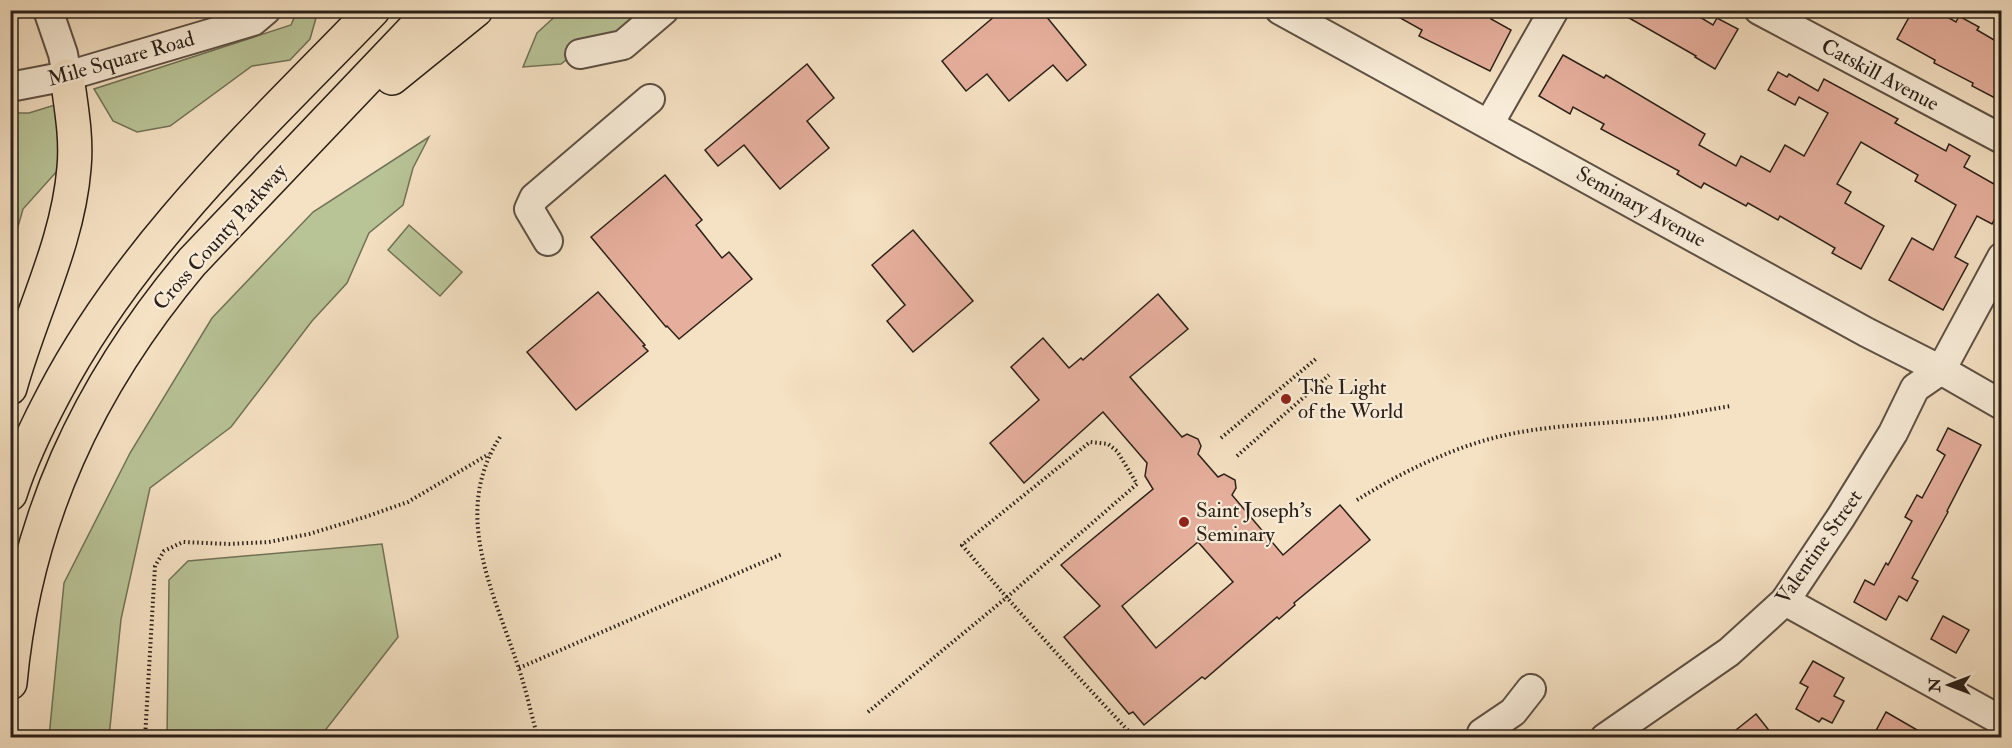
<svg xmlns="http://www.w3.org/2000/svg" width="2012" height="748" viewBox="0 0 2012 748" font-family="'IM FELL Double Pica',serif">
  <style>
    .green { fill: #b8c396; stroke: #727258; stroke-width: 1.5 }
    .building { fill: #e6af9d; stroke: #2b2019; stroke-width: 1.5; fill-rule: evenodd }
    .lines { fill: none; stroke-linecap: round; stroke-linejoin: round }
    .minor-casing { stroke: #5e5044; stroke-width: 32 }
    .highway-casing { stroke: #2b2019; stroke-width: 36 }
    .path { stroke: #2b2019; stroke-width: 4; stroke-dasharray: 1.5 3; stroke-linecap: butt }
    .minor { stroke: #f8ecd8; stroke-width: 28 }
    .highway { stroke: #f5e1c3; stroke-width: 33 }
    .poi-dot { fill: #8f2418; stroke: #f8ecd8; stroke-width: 2 }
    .labels { text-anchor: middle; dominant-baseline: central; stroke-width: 4.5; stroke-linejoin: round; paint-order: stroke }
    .street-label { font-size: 21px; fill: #2b2019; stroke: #f8ecd8 }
    .poi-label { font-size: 21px; fill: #2b2019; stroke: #f8ecd8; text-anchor: start }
  </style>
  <rect width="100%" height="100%" fill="#f5e1c3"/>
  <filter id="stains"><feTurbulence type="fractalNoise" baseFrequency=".00333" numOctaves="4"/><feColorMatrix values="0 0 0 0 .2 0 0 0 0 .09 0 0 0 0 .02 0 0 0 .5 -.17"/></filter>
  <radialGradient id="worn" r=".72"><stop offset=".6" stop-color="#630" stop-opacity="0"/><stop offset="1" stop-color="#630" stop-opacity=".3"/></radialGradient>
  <g class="green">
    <path d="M297,11H318L310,39L290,60L252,66L170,126L137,132L113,121L94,89L291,25Z"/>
    <path d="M561,11H650L638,24L590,41L561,64L523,67L537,33Z"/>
    <path d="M58,104V170L23,209L11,251V113H29Z"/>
    <path d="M429,137L413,168L403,205L369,233L347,283L312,321L231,427L150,488L121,619L109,737H49L64,583L130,453L212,318L313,212Z"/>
    <path d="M409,225L462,272L440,296L388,250Z"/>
    <path d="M382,544L398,637L320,737H167L169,580L188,561Z"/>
  </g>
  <g class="building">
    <path d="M1002,10H1041L1086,65L1067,81L1053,65L1009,101L987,74L966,91L942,61Z"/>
    <path d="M1386,10H1496L1491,19L1511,30L1490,71L1419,36L1422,30Z"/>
    <path d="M1615,10H1688L1713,25L1717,18L1738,29L1715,69L1695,57L1696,56Z"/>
    <path d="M1913,10H1935L1956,22L1959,16L1979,27L1977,30L2001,44V86L1995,98L1972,86L1973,83L1934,63L1935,60L1897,39Z"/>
    <path d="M1563,55L1604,78L1606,75L1705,134L1699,145L1736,166L1741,156L1770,172L1785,145L1804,156L1828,113L1799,97L1795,105L1768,90L1778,72L1787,77L1789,74L1818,91L1824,79L1898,119L1895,123L1946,151L1949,144L1970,156L1964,167L2001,188V207L1992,224L1977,216L1955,257L1968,264L1943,310L1889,280L1912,238L1933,250L1956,205L1915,181L1918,175L1861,142L1837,184L1851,192L1845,203L1884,226L1861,269L1832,253L1835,248L1780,216L1778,220L1748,203L1746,206L1704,183L1701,188L1677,174L1679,171L1601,129L1604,124L1573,107L1570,114L1539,96Z"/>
    <path d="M807,64L834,98L807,121L829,148L780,189L744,145L718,166L705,150Z"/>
    <path d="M665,175L702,220L696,225L722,258L729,252L752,279L679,339L667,326L666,327L591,237Z"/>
    <path d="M913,230L973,301L913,352L887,321L905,305L872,265Z"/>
    <path d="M598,292L645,345L643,346L648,351L576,410L527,352Z"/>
    <path d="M1158,294L1188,329L1130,377L1182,437L1187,434L1198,439L1201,446L1198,454L1218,477L1224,474L1235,480L1236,488L1232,495L1283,555L1340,505L1370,540L1294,603L1295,605L1279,619L1277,617L1205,679L1202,677L1144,725L1133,712L1129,714L1064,637L1100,606L1061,565L1153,489L1145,476L1147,463L1103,412L1024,483L990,443L1039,400L1011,367L1043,338L1069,368L1081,358L1083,360ZM1198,542L1233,582L1156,648L1122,606Z"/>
    <path d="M1948,428L1981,445L1947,511L1948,512L1912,578L1918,581L1907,601L1899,596L1886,620L1854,602L1865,580L1874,585L1886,563L1888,565L1912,521L1905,517L1917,495L1922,498L1945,455L1937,450Z"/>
    <path d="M1943,616L1969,630L1956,653L1931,639Z"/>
    <path d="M1813,661L1844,678L1834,696L1844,701L1832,723L1822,718L1819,722L1796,709L1808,687L1800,683Z"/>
    <path d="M1886,712L1931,738H1872Z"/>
    <path d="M1756,714L1775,738H1726Z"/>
  </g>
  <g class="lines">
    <defs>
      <g id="minor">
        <path d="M48,10L63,54L67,76"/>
        <path d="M1280,10L1866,332L1941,370L2002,405"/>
        <path d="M1759,10L2002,139"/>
        <path d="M580,54L623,45L664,10"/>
        <path d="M10,87L67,76L253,21L266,10"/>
        <path d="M1489,124L1554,10"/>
        <path d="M548,241L529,209L534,198L650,99"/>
        <path d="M1785,601L2002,721"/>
        <path d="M1482,733L1513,712L1531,689"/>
        <path d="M1605,738L1729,652L1785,601L1841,517L1893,433L1915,388L1941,370L2002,257"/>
      </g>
      <g id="highway">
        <path d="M392,78L476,10"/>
        <path d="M10,388C30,315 68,244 74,168C77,137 71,107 67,76"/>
        <path d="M10,494C21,459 37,426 54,394C132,245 257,130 373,10"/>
        <path d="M10,683C25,520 88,386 192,262L432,10"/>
      </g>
    </defs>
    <use href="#minor" class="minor-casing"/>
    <use href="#highway" class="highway-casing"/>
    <g class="path">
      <path d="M500,437C451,513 493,590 518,666C526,689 531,714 538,738"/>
      <path d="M1221,438L1317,358"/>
      <path d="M1237,456L1329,375"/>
      <path d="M1357,500C1397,475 1441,453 1486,440C1545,423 1607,425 1668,417C1689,414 1710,409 1731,406"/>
      <path d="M519,668L782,554"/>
      <path d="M868,712L1006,598L1137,484L1117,451L1108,444L1090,442L962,545C1018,612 1075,674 1135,738"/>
      <path d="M145,738L155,566L164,551L183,542L229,544L269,542L309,534L368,516L408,502L489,454"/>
      <path d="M1143,738L1152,730"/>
    </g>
    <use href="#minor" class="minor"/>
    <use href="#highway" class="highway"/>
  </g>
  <g class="poi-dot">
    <circle cx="1286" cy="399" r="6"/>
    <circle cx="1184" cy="522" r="6"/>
  </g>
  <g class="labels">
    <g class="street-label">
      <text transform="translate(121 59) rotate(-16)">Mile Square Road</text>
      <text transform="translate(1880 75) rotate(28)">Catskill Avenue</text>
      <text transform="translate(1641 207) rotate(29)">Seminary Avenue</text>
      <text transform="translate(220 237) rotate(-48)">Cross County Parkway</text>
      <text transform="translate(1819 547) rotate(-55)">Valentine Street</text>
    </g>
    <g class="poi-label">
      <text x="1298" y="387">The Light<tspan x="1298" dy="24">of the World</tspan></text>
      <text x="1196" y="510">Saint Joseph's<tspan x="1196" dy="24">Seminary</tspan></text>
    </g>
  </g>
  <rect width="2012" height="748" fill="none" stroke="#f5e1c3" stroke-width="36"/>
  <rect x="12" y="12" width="1988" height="724" fill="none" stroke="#2b2019" stroke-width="3"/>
  <rect x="18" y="18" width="1976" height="712" fill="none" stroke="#2b2019" stroke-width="1.5"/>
  <g transform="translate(1949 685) rotate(270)" stroke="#f8ecd8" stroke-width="4.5" paint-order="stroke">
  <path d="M0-4.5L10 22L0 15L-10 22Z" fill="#2b2019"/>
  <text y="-9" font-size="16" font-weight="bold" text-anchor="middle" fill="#2b2019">N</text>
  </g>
  <rect width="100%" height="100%" filter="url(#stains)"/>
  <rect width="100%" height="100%" fill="url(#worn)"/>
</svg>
